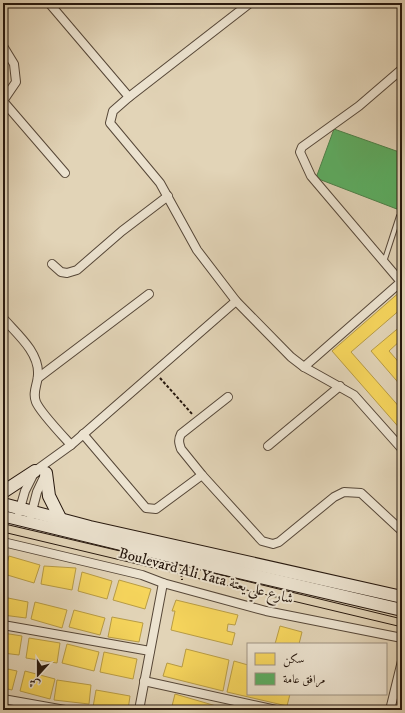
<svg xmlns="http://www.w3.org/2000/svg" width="405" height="713" viewBox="0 0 405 713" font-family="'IM FELL DW Pica',Amiri,serif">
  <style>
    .homes { fill: #f6d55c; stroke: #b89c45 }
    .public { fill: #5aae61; stroke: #4b8148 }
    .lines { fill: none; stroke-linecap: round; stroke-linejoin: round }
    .service-casing { stroke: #564738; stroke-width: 6 }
    .minor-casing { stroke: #564738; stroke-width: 10 }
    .secondary-casing { stroke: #27180e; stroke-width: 14 }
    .path { stroke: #27180e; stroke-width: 2; stroke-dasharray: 3 2; stroke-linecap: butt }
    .service { stroke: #ece3d0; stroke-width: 4 }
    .minor { stroke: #ece3d0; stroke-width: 8 }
    .secondary { stroke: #ece3d0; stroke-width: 12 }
    .tram { stroke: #27180e; stroke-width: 1 }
    .labels { text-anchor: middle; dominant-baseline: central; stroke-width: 4; stroke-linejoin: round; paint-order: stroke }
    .street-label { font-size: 15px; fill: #27180e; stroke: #ece3d0 }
  </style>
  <rect width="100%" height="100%" fill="#e2d4b7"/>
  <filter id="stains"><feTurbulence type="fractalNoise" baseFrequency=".005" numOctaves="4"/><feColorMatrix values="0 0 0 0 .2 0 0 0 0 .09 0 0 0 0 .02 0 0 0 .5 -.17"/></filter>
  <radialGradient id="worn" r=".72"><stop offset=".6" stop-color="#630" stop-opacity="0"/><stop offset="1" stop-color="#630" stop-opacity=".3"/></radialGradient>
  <g class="homes">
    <path d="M402,290V308L351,352L402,410V431L332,351Z"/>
    <path d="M402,325V339L389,351L402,366V387L371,351Z"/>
    <path d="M9,556L40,565L34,583L4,574Z"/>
    <path d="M44,566L76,568L72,590L41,584Z"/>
    <path d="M82,572L112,581L107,599L78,591Z"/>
    <path d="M119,580L151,589L145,609L113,600Z"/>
    <path d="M3,597L28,602L26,618L3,615Z"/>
    <path d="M176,600L238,615L235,625L228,624L227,631L235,633L232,645L171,630L175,611H172Z"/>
    <path d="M35,602L67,610L62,628L31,619Z"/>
    <path d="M74,610L105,618L100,635L69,627Z"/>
    <path d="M112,617L143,623L139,642L108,637Z"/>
    <path d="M280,626L302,632L299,644H301H275Z"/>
    <path d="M3,633L22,636L19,655L3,653Z"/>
    <path d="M29,638L60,643L57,663L26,658Z"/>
    <path d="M67,644L99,652L94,671L62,663Z"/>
    <path d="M186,649L229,660L223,691L163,676L167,663L182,667Z"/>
    <path d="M104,652L137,659L133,679L100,672Z"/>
    <path d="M234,661L248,665V694H290L287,706L227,692Z"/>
    <path d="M3,668L17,671L12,690L3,688Z"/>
    <path d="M25,671L55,679L50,699L20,691Z"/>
    <path d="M57,680L91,685L89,704L54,700Z"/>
    <path d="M96,690L130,696L128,710H108L93,707Z"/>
    <path d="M175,694L230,710H171Z"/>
    <path d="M3,707L14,709V710H3Z"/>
  </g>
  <path class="public" d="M334,129L402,153V211L316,178Z"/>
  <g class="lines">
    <defs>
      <path id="service" d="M384,262L399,216"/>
      <g id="minor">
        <path d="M49,3L129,97"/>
        <path d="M250,3L129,97L113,111L110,123L160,183L197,250L236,301L291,357L304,367L354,395L402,449"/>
        <path d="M3,46L14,64L16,82L3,101"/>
        <path d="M3,101L65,173"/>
        <path d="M52,264L61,272L67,273L77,270L122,231L168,196"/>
        <path d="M401,282L311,176L300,152L302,147L359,106L402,69"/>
        <path d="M3,318C17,334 39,352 38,374C38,384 32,392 36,402C40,412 62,435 71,445"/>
        <path d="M304,367L402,281"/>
        <path d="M38,378L149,294"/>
        <path d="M228,397L181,434C178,440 179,443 181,449L202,475L262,541L273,544L279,542L334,497L344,492L361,493L402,531"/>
        <path d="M83,434L146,508L156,509L202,475"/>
        <path d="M268,446L340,386"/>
        <path d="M19,512L25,491L35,471L71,445L236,301"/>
        <path d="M31,515L37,492L46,473"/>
        <path d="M3,542L142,575L163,583L266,611L402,638"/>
        <path d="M3,625L150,651"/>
        <path d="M144,681L276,710"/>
        <path d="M3,699L65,710"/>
        <path d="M139,710L163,583"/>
        <path d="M390,710L402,661"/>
      </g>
      <g id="secondary">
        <path d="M46,473L49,496L60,518"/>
        <path d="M3,492L35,471"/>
        <path d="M3,504L90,527L402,597"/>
        <path d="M3,517L402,610"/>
      </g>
    </defs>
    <use href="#service" class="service-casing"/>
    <use href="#minor" class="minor-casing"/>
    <use href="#secondary" class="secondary-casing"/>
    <g class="path">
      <path d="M160,378L193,415"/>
      <path d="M181,569L182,580"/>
    </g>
    <use href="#service" class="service"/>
    <use href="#minor" class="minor"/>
    <use href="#secondary" class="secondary"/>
    <g class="tram">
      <path d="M3,522L402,619"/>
      <path d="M3,532L402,627"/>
    </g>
  </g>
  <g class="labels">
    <g class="street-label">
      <text transform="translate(206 576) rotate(15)">Boulevard Ali Yata شارع علي يعتة</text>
    </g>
  </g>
  <rect width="405" height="713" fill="none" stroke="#e2d4b7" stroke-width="16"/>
  <rect x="4" y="4" width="397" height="705" fill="none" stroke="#27180e" stroke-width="2"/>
  <rect x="8" y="8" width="389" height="697" fill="none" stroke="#27180e"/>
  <rect x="247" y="643" width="140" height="52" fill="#ece3d0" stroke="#9d9282"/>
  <rect x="255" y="653" width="20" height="12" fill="#f6d55c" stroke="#9d9282"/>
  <text x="283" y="663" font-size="12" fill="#27180e">سكن</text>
  <rect x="255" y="673" width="20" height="12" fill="#5aae61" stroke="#9d9282"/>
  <text x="283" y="683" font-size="12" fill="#27180e">مرافق عامة</text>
  <g transform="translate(38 675) rotate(201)" stroke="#ece3d0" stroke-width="3" paint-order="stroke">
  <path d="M0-3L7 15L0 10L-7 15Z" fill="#27180e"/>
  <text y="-6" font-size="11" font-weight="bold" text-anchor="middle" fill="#27180e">ش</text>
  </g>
  <rect width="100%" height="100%" filter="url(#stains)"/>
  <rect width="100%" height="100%" fill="url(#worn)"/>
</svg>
